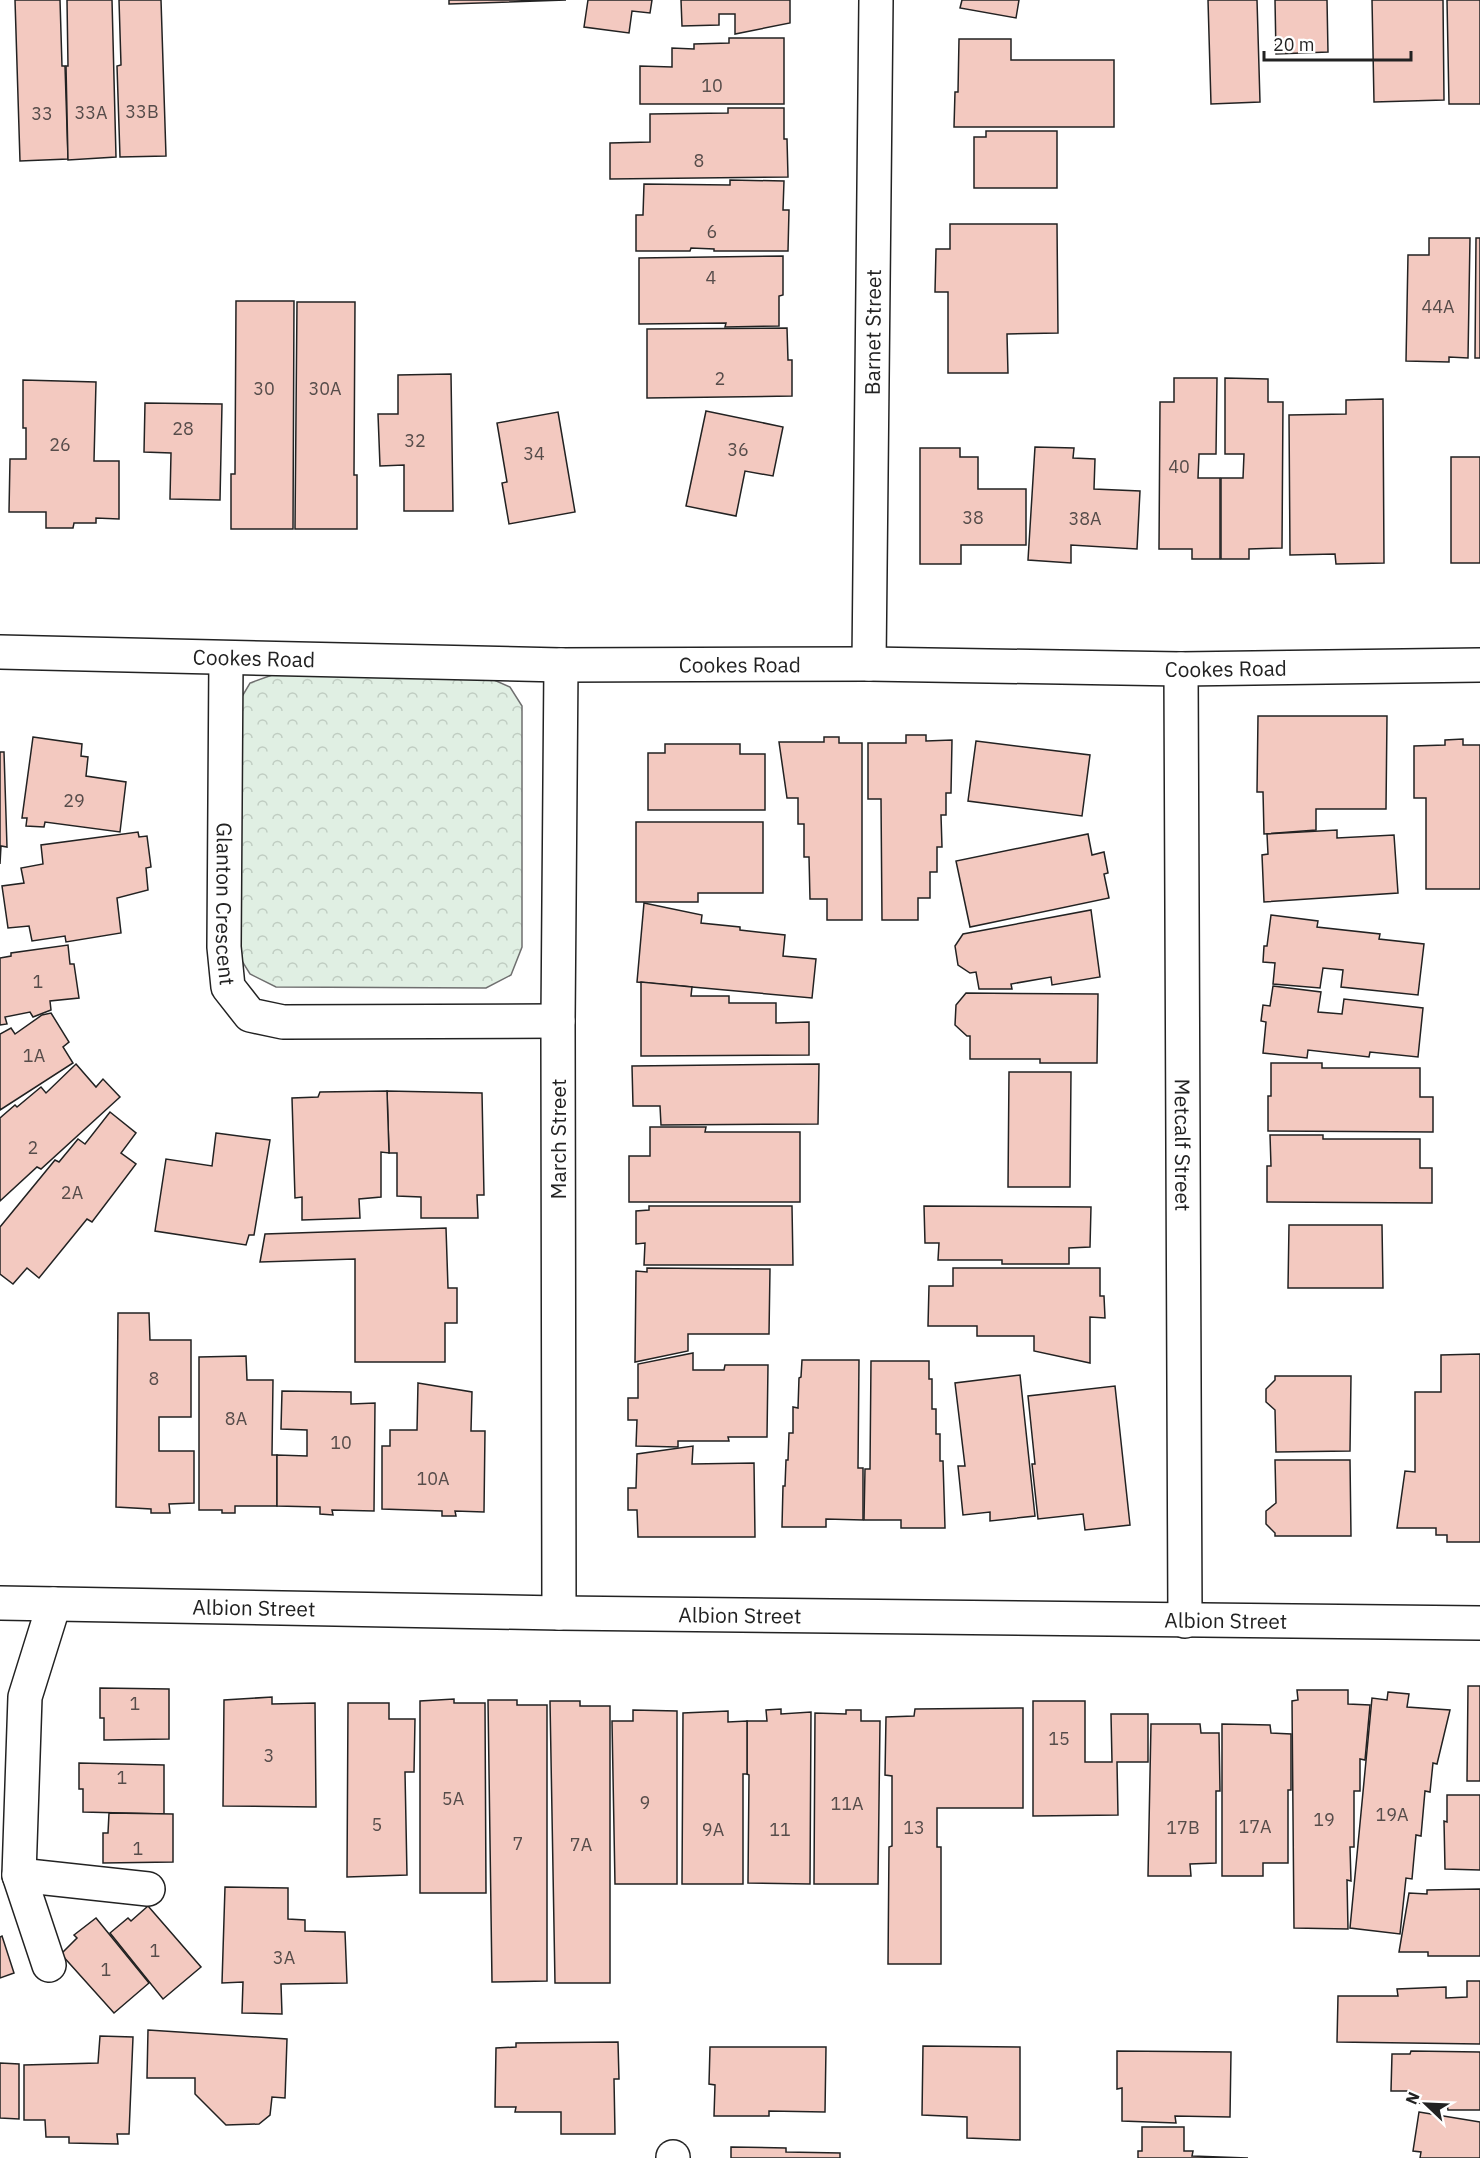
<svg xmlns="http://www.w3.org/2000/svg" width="1480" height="2158" viewBox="0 0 1480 2158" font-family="'IBM Plex Sans',sans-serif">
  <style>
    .forest { fill: url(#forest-crowns); stroke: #6f6f6f; stroke-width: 1.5 }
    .building { fill: #f3c9c0; stroke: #222; stroke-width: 1.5 }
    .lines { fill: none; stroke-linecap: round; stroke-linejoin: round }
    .minor-casing { stroke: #222; stroke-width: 36 }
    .minor { stroke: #fff; stroke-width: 33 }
    .labels { text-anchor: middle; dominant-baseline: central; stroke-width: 4.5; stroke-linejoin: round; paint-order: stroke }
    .number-label { font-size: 18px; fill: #564c4a }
    .street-label { font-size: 21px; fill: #222; stroke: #fff }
  </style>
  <defs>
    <pattern id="forest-crowns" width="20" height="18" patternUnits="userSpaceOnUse" patternTransform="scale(1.5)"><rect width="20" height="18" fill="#e0efe3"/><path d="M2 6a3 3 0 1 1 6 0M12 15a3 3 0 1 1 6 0" fill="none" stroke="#c0cdc2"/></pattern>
  </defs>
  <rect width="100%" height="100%" fill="#fff"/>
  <path class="forest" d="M275,674L485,676L510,687L522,706V947L511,975L486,988L276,987L250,974L237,953L234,710L250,683Z"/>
  <g class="building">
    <path d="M15,0H60L62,66H65L68,159L20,161Z"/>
    <path d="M67,0H112L116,157L68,160L66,66H68Z"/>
    <path d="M119,0H161L166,156L120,157L117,66L121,65Z"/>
    <path d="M449,0H566L449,4Z"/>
    <path d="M588,0H652L650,13L632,11L629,33L584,27Z"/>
    <path d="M681,0H790V23L735,34V14H719V25L682,26Z"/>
    <path d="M962,0H1019L1016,18L960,8Z"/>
    <path d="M1208,0H1257L1260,102L1211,104Z"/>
    <path d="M1275,0H1327L1328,52L1276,54Z"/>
    <path d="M1372,0H1443L1444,100L1374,102Z"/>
    <path d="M1447,0H1480V104H1449Z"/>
    <path d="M729,38H784V104H640V66L672,67V48L694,49V44L729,43Z"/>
    <path d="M959,39H1011V60H1114V127H954L955,92H958Z"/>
    <path d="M728,108H784V139H787L788,177L610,179V143L650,142V114L728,113Z"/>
    <path d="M986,131H1057V188H974V137H986Z"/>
    <path d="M730,180L784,181L783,210H789L788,251H714V249L691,248L690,251H636V215H643L644,184L730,185Z"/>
    <path d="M950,224H1057L1058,333L1007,334L1008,373H948V292H935L936,249H950Z"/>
    <path d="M1429,238H1470L1468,358L1449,357V362L1406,361L1408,255H1429Z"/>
    <path d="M1476,238H1480V358H1475Z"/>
    <path d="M783,256V295L779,296V326L725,327L726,323L639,324V258Z"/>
    <path d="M236,301H294L293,529H231V474H235Z"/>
    <path d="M297,302H355L354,475H357V529H295Z"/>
    <path d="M787,328L788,360H792V396L647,398V329Z"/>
    <path d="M451,374L453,511H404V465L380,466L378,414H398V375Z"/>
    <path d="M1174,378H1217L1216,454H1199L1198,478H1220V559H1192V549H1159L1160,402H1174Z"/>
    <path d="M1225,378L1268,379V402H1283L1282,548L1249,549V559H1221V478H1243L1244,454H1225Z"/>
    <path d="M23,380L96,382L94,461H119V519L96,518V523H74L73,528H46V512H9L10,459H26V428H23Z"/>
    <path d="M1383,399L1384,563L1336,564L1335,554L1290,555L1289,415L1346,414V400Z"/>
    <path d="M145,403L222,404L220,500L170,499L171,453L144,452Z"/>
    <path d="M706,411L783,427L773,476L745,471L736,516L686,506Z"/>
    <path d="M558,412L575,512L509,524L502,483L507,482L497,423Z"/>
    <path d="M1035,447L1074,448L1073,458L1095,459L1094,489L1140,491L1137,549L1071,545V563L1028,560Z"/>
    <path d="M920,448H960V457H978V489H1026V545H961V564H920Z"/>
    <rect x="1451" y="457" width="29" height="106"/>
    <path d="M1258,716H1387L1386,809H1316V830L1264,834L1263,792H1257Z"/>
    <path d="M906,735H926V741L952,740L951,793H946V815H941L942,847H937V872H930V898H918V920H882L881,799H868V743H906Z"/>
    <path d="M33,737L82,744L81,756L88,757L86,776L126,782L120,832L45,822L44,827L26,826L27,818H22Z"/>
    <path d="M824,737H839V743H862V920H827V899H810L809,857H804V824H798V798H787L779,742H824Z"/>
    <path d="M1463,739V745H1480V889H1426V798H1414V746L1445,745V740Z"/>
    <path d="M976,741L1090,755L1082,816L968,801Z"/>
    <path d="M665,744H740V754H765V810H648V753H665Z"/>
    <path d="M0,752H4L7,847L1,846L0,864Z"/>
    <path d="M636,822H763V893H698V902H636Z"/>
    <path d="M1337,830V838L1394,835L1398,893L1264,902L1262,855L1268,854L1267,834Z"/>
    <path d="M138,832L139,837L147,836L151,867L146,868L148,890L117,898L121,933L66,942L65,936L32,941L29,926L8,928L2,886L24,883L21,868L43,864L41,845Z"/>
    <path d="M1088,834L1092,855L1104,852L1108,873L1104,874L1109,898L970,927L956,861Z"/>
    <path d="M644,903L702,915L701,923L740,927V930L785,935L783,956L816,959L812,998L637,982Z"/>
    <path d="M1091,910L1100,977L1052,985L1051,977L1011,984L1012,989H979L976,972L970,973L958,965L955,946L963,934Z"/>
    <path d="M1271,915L1318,921L1317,927L1380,934L1379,939L1424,944L1418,995L1341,987L1343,970L1323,968L1320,988L1273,984L1275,963L1263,962L1264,946H1267Z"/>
    <path d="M68,945L70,964H74L79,998L50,1001L51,1010L33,1017L30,1012L5,1017L7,1024L0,1025V958L11,956V953Z"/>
    <path d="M641,982L692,987L691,996H729V1003H776V1023L809,1022V1055L641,1056Z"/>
    <path d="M1273,986L1321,992L1318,1012L1342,1014L1344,999L1423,1008L1418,1057L1370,1052L1369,1057L1308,1050L1307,1058L1263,1053L1266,1022L1261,1021L1263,1005L1270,1006Z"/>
    <path d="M966,993L1098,994L1097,1063H1040V1059H970V1036H967L955,1025L956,1005Z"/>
    <path d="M51,1013L69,1042L63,1047L73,1063L0,1110V1034L11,1028L15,1034L42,1015Z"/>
    <path d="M1271,1063H1322V1068H1420V1097H1433V1132L1268,1131V1096H1271Z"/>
    <path d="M76,1064L96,1087L103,1079L120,1097L41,1169L37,1167L0,1201V1118L15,1105L17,1107L41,1087L46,1093Z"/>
    <path d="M819,1064L818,1124L661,1125L660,1106H633L632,1066Z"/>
    <path d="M1009,1072H1071L1070,1187H1008Z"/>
    <path d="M387,1091L482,1093L484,1195H477L478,1218H421V1197L397,1196V1153H389Z"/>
    <path d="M387,1091L389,1153L381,1152V1197L359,1199L360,1218L302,1220V1197L295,1198L292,1098L318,1097L320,1092Z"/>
    <path d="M110,1112L136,1133L121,1153L136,1164L92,1222L87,1219L39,1278L27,1268L13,1284L0,1274V1227L55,1160L59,1162L78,1139L85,1144Z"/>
    <path d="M650,1127H706L705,1132H800V1202H629V1156H650Z"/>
    <path d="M216,1133L270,1140L254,1235H249L246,1245L155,1231L166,1159L212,1166Z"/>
    <path d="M1270,1135H1323V1139H1420V1168H1432V1203L1267,1202V1166H1271Z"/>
    <path d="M649,1206H792L793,1265H644L645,1243L636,1244V1211L649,1210Z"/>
    <path d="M924,1206L1091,1207L1090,1247L1069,1248V1264H1002V1260H938L939,1243H925Z"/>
    <path d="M1289,1225H1382L1383,1288H1288Z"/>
    <path d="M446,1228L448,1288H457V1323H445V1362H355V1259L260,1262L265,1234Z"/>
    <path d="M647,1268L770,1269L769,1334H688V1351L635,1362L636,1271L647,1272Z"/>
    <path d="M953,1268H1100V1296H1104L1105,1318L1090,1317V1363L1034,1351V1336H977V1326H928L929,1286H953Z"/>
    <path d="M118,1313H149L150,1340H191V1417H159V1451H194V1503L169,1504L170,1513H151V1509L116,1507Z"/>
    <path d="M693,1353V1370H724L725,1365H768L767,1437H728L729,1441H678V1447L636,1446L637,1420H628V1398H638V1364Z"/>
    <path d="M1480,1354V1542H1447V1535H1436V1528H1397L1405,1471L1415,1472V1392H1441V1355Z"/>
    <path d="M246,1356L247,1380H273L272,1455H277V1506H235V1513H222V1510H199V1357Z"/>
    <path d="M802,1360H859L858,1468H863V1520L826,1519V1527H782L783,1486H785L786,1460H788L789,1433H793V1407L798,1408L799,1378L801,1377Z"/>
    <path d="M871,1361H929V1379H932V1409H936V1434H940V1461H943L945,1528H901V1520H864L865,1469H870Z"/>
    <path d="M1020,1375L1035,1516L990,1521V1512L963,1515L958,1466H965L955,1383Z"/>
    <path d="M1275,1376H1351L1350,1451L1276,1452L1275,1410L1266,1402V1389L1275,1380Z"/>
    <path d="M418,1383L472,1392L471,1431H485L484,1512L455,1511L456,1516H442V1511L382,1509V1446H390V1430H417Z"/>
    <path d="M1115,1386L1130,1525L1085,1530L1083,1514L1038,1519L1032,1464H1035L1028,1396Z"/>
    <path d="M282,1391L351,1392V1404L375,1403L374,1511L332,1510L333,1515L320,1514V1507L277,1506V1455L307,1456V1430L281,1429Z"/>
    <path d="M693,1446L692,1464L754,1463L755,1537H638L637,1510H628V1488H636L637,1454Z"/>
    <path d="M1275,1460H1350L1351,1536H1275V1533L1266,1524V1511L1276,1503Z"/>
    <path d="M1468,1686H1480V1781H1467Z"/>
    <path d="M100,1688L169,1689V1739L104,1740V1718H100Z"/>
    <path d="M1297,1690H1348V1704L1370,1705L1365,1760L1360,1759V1791H1354V1847H1350L1351,1881L1347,1880L1348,1929L1294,1928L1292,1701L1298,1700Z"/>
    <path d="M1388,1692L1409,1694L1407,1707L1450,1710L1437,1764L1433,1763L1430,1792L1425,1791L1421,1836L1416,1835L1412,1879L1406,1878L1400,1934L1350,1928L1372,1698L1387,1700Z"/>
    <path d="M272,1697V1704L315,1703L316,1807L223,1806L224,1700Z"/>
    <path d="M454,1699V1703H485L486,1893H420V1701Z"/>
    <path d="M488,1700H517V1705H547V1981L492,1982Z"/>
    <path d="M550,1701H580V1706H610V1983H555Z"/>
    <path d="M1033,1701H1085V1762H1112L1111,1714H1148V1762H1117L1118,1815L1033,1816Z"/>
    <path d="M348,1703H389V1719H415L414,1772H405L407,1875L347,1877Z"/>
    <path d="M1023,1708V1808H937V1847H941V1964H888L889,1847L892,1846V1776L885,1775L886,1717L914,1716L915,1709Z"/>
    <path d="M781,1709V1714L811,1712L810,1884L748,1883L749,1775L747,1774V1721H767L766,1710Z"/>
    <path d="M633,1710L677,1711V1884H615L612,1721H633Z"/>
    <path d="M846,1710H861V1721H880L878,1884H814L815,1713L846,1714Z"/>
    <path d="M728,1711V1722L747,1721V1774H743V1884H682L683,1713Z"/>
    <path d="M1151,1724H1200L1201,1733H1219L1220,1791H1216V1863L1190,1864L1191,1876H1148Z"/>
    <path d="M1222,1724L1270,1725L1271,1733L1291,1734V1790H1288V1863H1263V1876H1222Z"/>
    <path d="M79,1763L164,1765V1814L83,1812V1789H79Z"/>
    <path d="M1447,1795H1480V1870L1445,1869L1444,1821L1447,1822Z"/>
    <path d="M109,1813L173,1814V1862L103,1863V1833H108Z"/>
    <path d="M225,1887L288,1888V1919L305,1920V1931L345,1932L347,1983L281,1984L282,2014L242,2013L243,1982L222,1983Z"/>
    <path d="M1480,1889V1956H1428V1952H1399L1409,1893L1427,1894V1890Z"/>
    <path d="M148,1906L201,1967L163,1999L110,1933L128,1918L131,1921Z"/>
    <path d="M96,1918L149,1983L114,2013L61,1954L77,1938L74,1935Z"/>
    <path d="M2,1936L14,1973L0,1978V1937Z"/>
    <path d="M1467,1981H1480V2044L1337,2042L1338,1996H1398L1397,1989L1446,1987V1998L1467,1997Z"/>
    <path d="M148,2030L287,2039L285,2098L272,2097L270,2115L259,2124L226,2125L195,2094V2078H147Z"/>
    <path d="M100,2036L133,2037L129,2134H117L118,2144L69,2143V2137H46L45,2120H24V2065L98,2063Z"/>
    <path d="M618,2042L619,2079H614L615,2134H561V2112H515L516,2107H495L496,2048L516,2047V2043Z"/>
    <path d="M923,2046L1020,2047V2140L967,2138V2117L922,2115Z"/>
    <path d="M710,2047H826L825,2112L769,2111V2116H714L715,2085L709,2084Z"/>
    <path d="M1117,2051L1231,2052L1230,2117L1175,2116L1176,2123L1122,2121V2088L1117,2089Z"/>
    <path d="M1411,2051L1480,2052V2110H1448L1447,2104L1409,2103L1410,2091H1391L1392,2054H1410Z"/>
    <path d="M0,2063L19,2064V2119L0,2118Z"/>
    <path d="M1419,2112L1480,2122V2158H1420L1421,2152L1413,2151Z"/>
    <path d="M1142,2127H1184V2151H1193L1192,2156L1248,2158H1138V2151H1142Z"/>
    <path d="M731,2147L786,2148V2152L840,2153V2158H731Z"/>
  </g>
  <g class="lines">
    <defs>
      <g id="minor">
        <path id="s1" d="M0,652L561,665L869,664L1181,669L1480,665"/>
        <path id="s2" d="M226,658L224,947L228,987L250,1015L283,1022L558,1021"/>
        <path id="s3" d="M869,664L876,0"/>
        <path id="s4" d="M1181,669L1185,1621"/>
        <path id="s5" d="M0,1603L559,1613L1480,1623"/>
        <path d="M559,1613L558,1021L561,665"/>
        <path d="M19,1875L148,1889"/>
        <path d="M49,1965L19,1875L25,1697L54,1604"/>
        <path d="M673,2158V2157"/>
      </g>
    </defs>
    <use href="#minor" class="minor-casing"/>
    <use href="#minor" class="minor"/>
  </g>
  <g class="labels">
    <g class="number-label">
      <text x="712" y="85">10</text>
      <text x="142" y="111">33B</text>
      <text x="91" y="112">33A</text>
      <text x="42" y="113">33</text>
      <text x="699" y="160">8</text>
      <text x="712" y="231">6</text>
      <text x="711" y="277">4</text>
      <text x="1438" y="306">44A</text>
      <text x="720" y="378">2</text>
      <text x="264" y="388">30</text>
      <text x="325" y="388">30A</text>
      <text x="183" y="428">28</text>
      <text x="415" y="440">32</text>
      <text x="60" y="444">26</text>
      <text x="738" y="449">36</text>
      <text x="534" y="453">34</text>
      <text x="1179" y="466">40</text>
      <text x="973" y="517">38</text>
      <text x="1085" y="518">38A</text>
      <text x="74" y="800">29</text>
      <text x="38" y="981">1</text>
      <text x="34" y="1055">1A</text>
      <text x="33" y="1147">2</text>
      <text x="72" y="1192">2A</text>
      <text x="154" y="1378">8</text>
      <text x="236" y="1418">8A</text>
      <text x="341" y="1442">10</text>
      <text x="433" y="1478">10A</text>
      <text x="135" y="1703">1</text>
      <text x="1059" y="1738">15</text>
      <text x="269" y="1755">3</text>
      <text x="122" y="1777">1</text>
      <text x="453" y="1798">5A</text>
      <text x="645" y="1802">9</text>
      <text x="847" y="1803">11A</text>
      <text x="1392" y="1814">19A</text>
      <text x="1324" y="1819">19</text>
      <text x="377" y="1824">5</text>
      <text x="1255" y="1826">17A</text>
      <text x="914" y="1827">13</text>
      <text x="1183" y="1827">17B</text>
      <text x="713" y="1829">9A</text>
      <text x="780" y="1829">11</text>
      <text x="518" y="1843">7</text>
      <text x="581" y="1844">7A</text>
      <text x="138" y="1848">1</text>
      <text x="155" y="1950">1</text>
      <text x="284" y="1957">3A</text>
      <text x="106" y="1969">1</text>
    </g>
    <g class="street-label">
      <text stroke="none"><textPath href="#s3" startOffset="332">Barnet Street</textPath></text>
      <text stroke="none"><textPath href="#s1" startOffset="254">Cookes Road</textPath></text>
      <text stroke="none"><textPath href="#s1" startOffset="740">Cookes Road</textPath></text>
      <text stroke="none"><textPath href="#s1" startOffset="1226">Cookes Road</textPath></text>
      <text stroke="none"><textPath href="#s2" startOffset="246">Glanton Crescent</textPath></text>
      <text transform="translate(558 1139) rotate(-90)">March Street</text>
      <text stroke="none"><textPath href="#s4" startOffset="476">Metcalf Street</textPath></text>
      <text stroke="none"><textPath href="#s5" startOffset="254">Albion Street</textPath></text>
      <text stroke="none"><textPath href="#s5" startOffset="740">Albion Street</textPath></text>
      <text stroke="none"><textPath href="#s5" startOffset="1226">Albion Street</textPath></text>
    </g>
  </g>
  <g transform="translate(1426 2104) rotate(293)" stroke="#ffffff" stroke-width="4.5" paint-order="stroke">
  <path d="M0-4.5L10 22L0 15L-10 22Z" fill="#222222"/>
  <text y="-9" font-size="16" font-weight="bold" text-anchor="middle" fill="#222222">N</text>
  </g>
  <path d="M1264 51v9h147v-9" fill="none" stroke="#222222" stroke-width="3"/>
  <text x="1273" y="51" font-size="18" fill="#222222" stroke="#ffffff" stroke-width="4.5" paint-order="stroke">20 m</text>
</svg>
